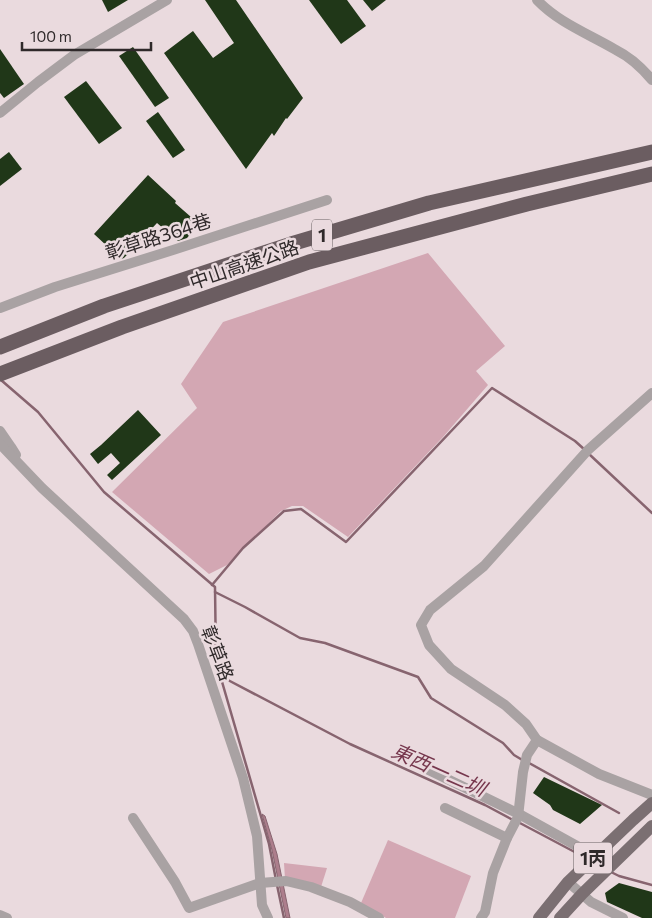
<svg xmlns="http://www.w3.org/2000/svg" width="652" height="918" viewBox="0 0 652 918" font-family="Commissioner,'Noto Sans TC',sans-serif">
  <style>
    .green { fill: #d3a7b3 }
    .water { fill: #ad7e8c; stroke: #87646f }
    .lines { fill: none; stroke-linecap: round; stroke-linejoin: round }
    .stream { stroke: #87646f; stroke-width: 2.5 }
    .building { fill: #203718 }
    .minor { stroke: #a9a2a3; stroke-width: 10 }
    .major { stroke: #7b6f72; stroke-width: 12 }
    .highway { stroke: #6b5d61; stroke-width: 15 }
    .labels { text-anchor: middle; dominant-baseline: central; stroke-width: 5; stroke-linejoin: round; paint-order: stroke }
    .shield { fill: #eadade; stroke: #675e60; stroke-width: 1 }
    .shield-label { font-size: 18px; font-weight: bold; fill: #2f292a }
    .street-label { font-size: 19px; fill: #2f292a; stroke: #eadade }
    .water-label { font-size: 20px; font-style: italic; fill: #76374d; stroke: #eadade }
  </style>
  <rect width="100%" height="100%" fill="#eadade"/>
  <g class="green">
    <path d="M428,253L505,346L476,371L488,385L443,437L348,537L303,506H292L281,511L227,565L209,574L112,492L197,408L181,384L223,322Z"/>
    <path d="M388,840L471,876L455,918H386L361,903Z"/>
    <path d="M284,863L327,868L321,887L285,879Z"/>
  </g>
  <path class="water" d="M262,814L265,816L277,854L290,918H286L272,850Z"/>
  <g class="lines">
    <g class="stream">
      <path d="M1,380L38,412L104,492L215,587L216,661L269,844L276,880"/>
      <path d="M589,454L652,513"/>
      <path d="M212,585L243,548L284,511L301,509L346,542L492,388L575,441L585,450"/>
      <path d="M215,592L245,607L300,638L325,643L418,677L431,698L503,743L514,755L524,761"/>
      <path d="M220,672L226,679L350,744L485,805L513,820"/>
      <path d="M529,763L619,813"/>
      <path d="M518,822L586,858"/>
      <path d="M593,862L604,868"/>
      <path d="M611,872L619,876L652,885"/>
      <path d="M277,885L284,918"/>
    </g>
  </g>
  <g class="building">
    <path d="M102,0H128L108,12Z"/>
    <path d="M205,0H236L303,98L287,119L286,118L274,136L272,133L246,169L164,53L193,31L213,58L234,43Z"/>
    <path d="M309,0H347L366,26L341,44Z"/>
    <path d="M363,0H386L372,11Z"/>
    <path d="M133,47L169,98L155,107L119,56Z"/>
    <path d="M0,49L24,84L4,98L0,93Z"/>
    <path d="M86,81L122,128L99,144L64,97Z"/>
    <path d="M158,112L185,150L173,158L146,121Z"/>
    <path d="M9,152L22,169L0,186V159Z"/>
    <path d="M148,175L176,201L175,203L199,224L187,238L178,241L157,223L124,258L121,259L94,234Z"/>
    <path d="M138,410L161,435L112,480L107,475L120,463L111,453L98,464L90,454L101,445Z"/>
    <path d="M544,777L602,805L580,824L553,810L550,805L533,793Z"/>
    <path d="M619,883L652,892V918H642L607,902L605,893Z"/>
  </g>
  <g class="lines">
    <g class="minor">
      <path d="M537,0C559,23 589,34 616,50C630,57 642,68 652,80"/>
      <path d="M0,113L38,82L74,55L167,0"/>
      <path d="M0,308L55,287L173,250L327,200"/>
      <path d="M652,393L588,450L484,566L430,610L421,625L429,645L451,669L505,705L526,724L537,740L599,774L652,795"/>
      <path d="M0,431L11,447L16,455"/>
      <path d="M0,444L42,488L184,619L193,631L198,644L243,778L257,836L262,905L268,918"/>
      <path d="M400,756L519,814L595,856"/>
      <path d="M445,808L507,838"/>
      <path d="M133,818L175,882L189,908L260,883L286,881L311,887L350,902L379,918"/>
      <path d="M568,882L591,902L623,918"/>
      <path d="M0,915L7,918"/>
      <path d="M481,918L485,912L493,873L507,838L518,817L523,772L527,755L537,740"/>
    </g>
    <g class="major">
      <path d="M539,918L568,882L633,820L652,803"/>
      <path d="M560,918L582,894L652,826"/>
    </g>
    <g class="highway">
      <path d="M0,347L104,306L291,244L429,203L652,152"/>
      <path d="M0,374L122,327L309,262L527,204L652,174"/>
    </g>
  </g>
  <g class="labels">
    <g class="shield">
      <rect x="312" y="219.5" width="20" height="31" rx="4"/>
      <rect x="574" y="842.5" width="38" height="31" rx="4"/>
    </g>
    <g class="shield-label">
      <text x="322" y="235">1</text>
      <text x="593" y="858">1丙</text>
    </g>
    <g class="street-label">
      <text transform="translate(158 236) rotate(-18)">彰草路364巷</text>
      <text transform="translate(244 264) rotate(-19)">中山高速公路</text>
      <text transform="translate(218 653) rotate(69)">彰草路</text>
    </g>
    <g class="water-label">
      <text transform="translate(439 769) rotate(24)">東西一二圳</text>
    </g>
  </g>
  <path d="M22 42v8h129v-8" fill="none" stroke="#2f292a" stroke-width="2.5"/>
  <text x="30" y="42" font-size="15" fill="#2f292a" stroke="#eadade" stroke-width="4" paint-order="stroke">100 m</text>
</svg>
